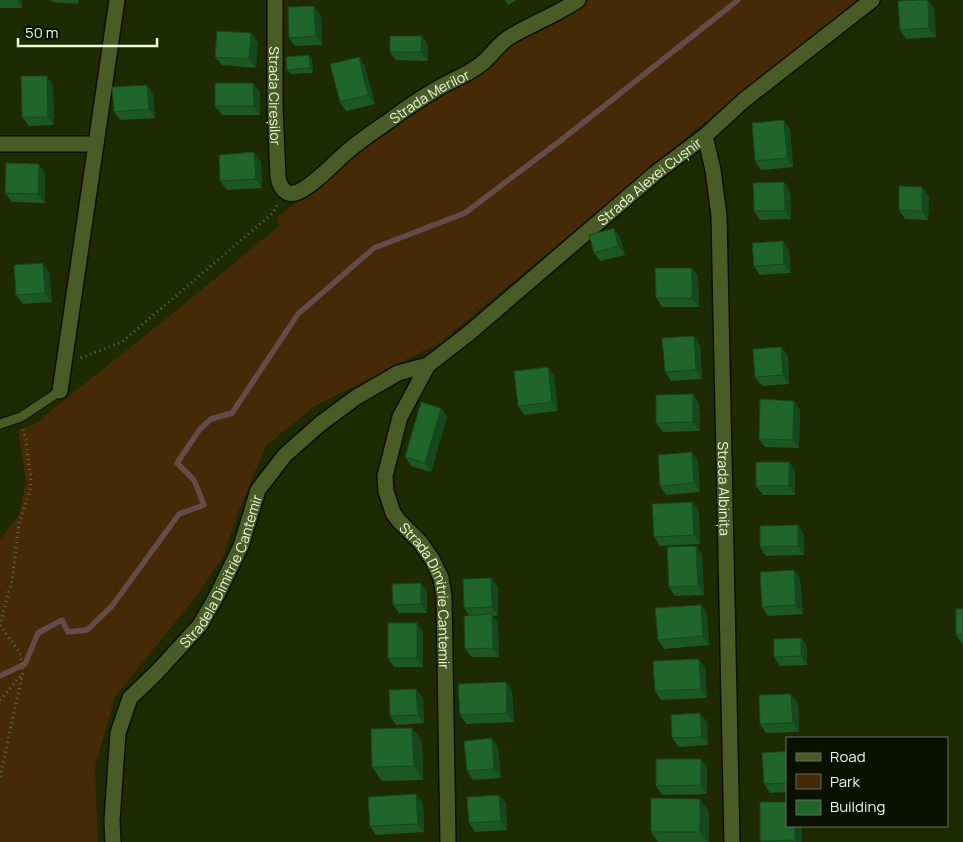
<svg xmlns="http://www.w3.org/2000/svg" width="963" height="842" viewBox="0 0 963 842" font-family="Manrope,sans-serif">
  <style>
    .green { fill: #462906 }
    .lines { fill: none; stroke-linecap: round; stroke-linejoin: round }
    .stream { stroke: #644c4c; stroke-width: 5.5 }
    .lane-casing { stroke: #091200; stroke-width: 11 }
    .street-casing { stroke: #091200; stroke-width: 18 }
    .path { stroke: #606d48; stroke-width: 3; stroke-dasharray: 1 4; stroke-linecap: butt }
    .lane { stroke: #495c27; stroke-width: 9 }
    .street { stroke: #495c27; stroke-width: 15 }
    .wall { fill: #1c5724 }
    .shaded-wall { fill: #16471d }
    .building { fill: #20652a; stroke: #16471d }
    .labels { text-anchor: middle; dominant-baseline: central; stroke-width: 4; stroke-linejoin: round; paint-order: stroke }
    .street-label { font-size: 14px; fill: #ecf9db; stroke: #0a1100 }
  </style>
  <rect width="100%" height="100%" fill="#1d2a02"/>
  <path class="green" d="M590,0H862L705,122L440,343L313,407L266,446L238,513L224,555L198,594L115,697L95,766L98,842H0V539L19,515L26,481L18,430L38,422L54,408L172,314L279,226L277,217L312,192L354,154L502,49Z"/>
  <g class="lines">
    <path class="stream" d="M0,676L25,664L38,633L62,620L68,632L87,630L112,606L179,514L204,505L194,480L177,463L200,429L211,419L232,413L298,314L374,248L465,213L560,141L738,0"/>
    <defs>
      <path id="lane" d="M0,424L21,417L60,391"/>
      <g id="street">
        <path id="s1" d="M275,0V107L278,177C280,188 286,197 298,192C313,186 335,162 348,151C363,138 381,127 397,115C409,106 422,98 435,90C449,81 468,75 481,64C491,56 497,46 508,38C531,24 556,15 578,0"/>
        <path id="s2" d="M705,136L713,170L719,216L732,842"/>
        <path d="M0,144H96"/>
        <path id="s3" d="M428,365L400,417L385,476L386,491L393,513L399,521L420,542L432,559L441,578L444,596L448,842"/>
        <path d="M60,391L117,0"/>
        <path id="s4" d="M113,842L112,821L118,733L130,698L157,672L200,625L216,597L241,546L258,490L285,455L320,424L355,398L398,373L428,365L468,334L657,172L705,136L743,101L872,0"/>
      </g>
    </defs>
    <use href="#lane" class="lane-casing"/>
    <use href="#street" class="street-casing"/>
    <g class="path">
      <path d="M81,358L122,342L273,213L277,205"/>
      <path d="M0,700L23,673"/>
      <path d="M0,777L23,672L20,653L0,625L12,580L19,524L30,490L31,479L26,441L23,428"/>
    </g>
    <use href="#lane" class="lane"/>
    <use href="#street" class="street"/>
  </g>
  <g class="wall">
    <rect x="0" y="0" width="22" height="8"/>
    <path d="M51,0H78V4L52,2Z"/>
    <path d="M505,0H517L508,5Z"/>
    <path d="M928,0L934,8L936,37L906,39L900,30Z"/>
    <path d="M321,15L322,45L295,46L289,38Z"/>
    <path d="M251,33L258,42L256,68L222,65L215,57Z"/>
    <path d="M422,36L428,45V61L396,60L390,52Z"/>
    <path d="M309,55L312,59L313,73L291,74L287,70Z"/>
    <path d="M365,66L375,104L346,111L340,102Z"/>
    <path d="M53,85L54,125L29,126L22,117Z"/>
    <path d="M260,92V115H222L215,106Z"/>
    <path d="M153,94L155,118L120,120L114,112Z"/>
    <path d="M790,129L793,167L761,170L755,161Z"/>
    <path d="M261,161L262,188L227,190L220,181Z"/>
    <path d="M45,173V203L12,202L5,193Z"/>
    <path d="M784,182L790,191L791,219L760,220L754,211Z"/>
    <path d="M929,196L928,220L905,219L899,210Z"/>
    <path d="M620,237L625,255L600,261L594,253Z"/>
    <path d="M783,241L789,250L791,273L760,275L754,266Z"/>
    <path d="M692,268L698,276L699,307H662L656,298Z"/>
    <path d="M49,272L52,302L23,304L16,295Z"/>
    <path d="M700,345L702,379L671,381L665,372Z"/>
    <path d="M781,347L788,356L789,384L762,386L755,377Z"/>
    <path d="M548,367L554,376L558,411L524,415L518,406Z"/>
    <path d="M794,401L800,410L799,448L765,447L759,439Z"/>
    <path d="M699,403L700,431L663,432L656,423Z"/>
    <path d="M441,408L447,417L431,472L411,466L405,457Z"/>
    <path d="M698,461L700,492L666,495L660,486Z"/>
    <path d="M789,462L795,471V495H763L756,486Z"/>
    <path d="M692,502L699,511L700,544L660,546L654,537Z"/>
    <path d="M804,534V555L766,556L760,547Z"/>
    <path d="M696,546L702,555L704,595L675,596L669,587Z"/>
    <path d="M794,570L800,579L803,614L768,616L762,607Z"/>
    <path d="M491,578L498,587V616H493L498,623L499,657H472L465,649L469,615L464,608Z"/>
    <path d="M421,583L427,592V613H399L393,605Z"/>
    <path d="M701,605L707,614L709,645L664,649L658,640Z"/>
    <path d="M963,609V644H962L956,635Z"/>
    <path d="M417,623L423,632V667H394L388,658Z"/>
    <path d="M801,638L807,647V665L780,666L774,657Z"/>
    <path d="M705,668L707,698L661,700L655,691Z"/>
    <path d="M506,682L512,691L514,722L466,724L460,715Z"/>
    <path d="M423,698L424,723L396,725L390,716Z"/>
    <path d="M798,703L799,732L766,733L760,724Z"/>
    <path d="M707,722L708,745L679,747L672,738Z"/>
    <path d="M492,738L498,747L501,778L473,780L467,771Z"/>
    <path d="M422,741L423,780L382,781L372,767Z"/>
    <path d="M787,751V792L770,793L764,784Z"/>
    <path d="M701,759L707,767V794L662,795L656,786Z"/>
    <path d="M499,795L506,803L507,830L475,832L469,823Z"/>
    <path d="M423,803L424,832L376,835L370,826Z"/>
    <path d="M709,812V842H658L651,832Z"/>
    <path d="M787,826H801L802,842H761L760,841Z"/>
  </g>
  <g class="shaded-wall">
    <path d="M17,0H22V8Z"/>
    <path d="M928,0L934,8L936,37L929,28Z"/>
    <path d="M314,6L321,15L322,45L316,36Z"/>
    <path d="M251,33L258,42L256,68L249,59Z"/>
    <path d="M422,36L428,45V61L421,52Z"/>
    <path d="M309,55L312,59L313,73L310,68Z"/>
    <path d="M359,57L365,66L375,104L368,95Z"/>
    <path d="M47,76L53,85L54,125L48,117Z"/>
    <path d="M253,83L260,92V115L254,106Z"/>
    <path d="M147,85L153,94L155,118L149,109Z"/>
    <path d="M784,120L790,129L793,167L787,158Z"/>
    <path d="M254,152L261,161L262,188L256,179Z"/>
    <path d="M39,164L45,173V203L38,194Z"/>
    <path d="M784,182L790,191L791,219L785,211Z"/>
    <path d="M922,187L929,196L928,220L922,211Z"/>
    <path d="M614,228L620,237L625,255L618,246Z"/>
    <path d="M783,241L789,250L791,273L784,264Z"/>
    <path d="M43,263L49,272L52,302L45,293Z"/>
    <path d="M692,268L698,276L699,307L692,298Z"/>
    <path d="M694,336L700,345L702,379L696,370Z"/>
    <path d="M781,347L788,356L789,384L783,375Z"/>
    <path d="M548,367L554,376L558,411L552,402Z"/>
    <path d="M693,394L699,403L700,431L693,422Z"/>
    <path d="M794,401L800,410L799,448L793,440Z"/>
    <path d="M441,408L447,417L431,472L425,463Z"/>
    <path d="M692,452L698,461L700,492L694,483Z"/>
    <path d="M789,462L795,471V495L789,486Z"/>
    <path d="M692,502L699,511L700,544L694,535Z"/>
    <path d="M798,525L804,534V555L798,546Z"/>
    <path d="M696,546L702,555L704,595L698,586Z"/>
    <path d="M794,570L800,579L803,614L796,605Z"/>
    <path d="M491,578L498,587V616L492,607Z"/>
    <path d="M421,583L427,592V613L421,604Z"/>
    <path d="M701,605L707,614L709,645L703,636Z"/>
    <path d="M492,614L498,623L499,657L493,648Z"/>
    <path d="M417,623L423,632V667L417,658Z"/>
    <path d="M801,638L807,647V665L801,656Z"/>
    <path d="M699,659L705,668L707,698L701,689Z"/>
    <path d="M506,682L512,691L514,722L507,713Z"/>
    <path d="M416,689L423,698L424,723L418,715Z"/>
    <path d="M791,694L798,703L799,732L793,723Z"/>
    <path d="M700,713L707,722L708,745L702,737Z"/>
    <path d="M412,728L422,741L423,780L414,766Z"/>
    <path d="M492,738L498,747L501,778L494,769Z"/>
    <path d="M701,759L707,767V794L701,785Z"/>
    <path d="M416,794L423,803L424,832L418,824Z"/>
    <path d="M499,795L506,803L507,830L501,821Z"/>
    <path d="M700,799L709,812V842H707L700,832Z"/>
    <path d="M795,826H801L802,842H797L795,840Z"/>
  </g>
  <g class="building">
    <path d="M920,0H928L929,28L900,30L898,1Z"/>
    <path d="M314,6L316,36L289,38L288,7Z"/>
    <path d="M217,31L251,33L249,59L215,57Z"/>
    <path d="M390,36H422L421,52H390Z"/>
    <path d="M309,55L310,68L287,70L286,57Z"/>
    <path d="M359,57L368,95L340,102L330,64Z"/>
    <path d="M21,76H47L48,117H22Z"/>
    <path d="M215,83H253L254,106H215Z"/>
    <path d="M147,85L149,109L114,112L112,87Z"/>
    <path d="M784,120L787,158L755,161L752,123Z"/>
    <path d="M254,152L256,179L220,181L219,155Z"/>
    <path d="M6,163L39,164L38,194L5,193Z"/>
    <path d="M784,182L785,211H754L753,183Z"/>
    <path d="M899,186L922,187V211L899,210Z"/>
    <path d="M614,228L618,246L594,253L589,235Z"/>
    <path d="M783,241L784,264L754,266L752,243Z"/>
    <path d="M43,263L45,293L16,295L14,265Z"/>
    <path d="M655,268H692V298H656Z"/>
    <path d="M694,336L696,370L665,372L662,338Z"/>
    <path d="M781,347L783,375L755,377L753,349Z"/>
    <path d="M548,367L552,402L518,406L514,371Z"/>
    <path d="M693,394V422L656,423V395Z"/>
    <path d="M760,399L794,401L793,440L759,439Z"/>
    <path d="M421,402L441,408L425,463L405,457Z"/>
    <path d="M692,452L694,483L660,486L658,455Z"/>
    <rect x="756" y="462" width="33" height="24"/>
    <path d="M692,502L694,535L654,537L652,504Z"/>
    <path d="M798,525V546L760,547V526Z"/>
    <path d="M696,546L698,586L669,587L667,547Z"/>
    <path d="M794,570L796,605L762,607L760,572Z"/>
    <path d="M491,578L492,607L464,608L463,579Z"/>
    <path d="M421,583V604L393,605L392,584Z"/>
    <path d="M701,605L703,636L658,640L655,608Z"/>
    <rect x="956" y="609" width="7" height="26"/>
    <path d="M492,614L493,648L465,649L464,616Z"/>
    <rect x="388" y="623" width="29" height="35"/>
    <path d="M801,638V656L774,657V639Z"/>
    <path d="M699,659L701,689L655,691L653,661Z"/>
    <path d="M506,682L507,713L460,715L458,684Z"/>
    <path d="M416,689L418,715L390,716L389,690Z"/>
    <path d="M791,694L793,723L760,724L759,695Z"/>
    <path d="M700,713L702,737L672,738L671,715Z"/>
    <path d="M412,728L414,766L372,767L371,729Z"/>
    <path d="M492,738L494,769L467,771L464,741Z"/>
    <path d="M787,751V783L764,784L762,753Z"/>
    <path d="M656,759H701V785L656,786Z"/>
    <path d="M416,794L418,824L370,826L368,797Z"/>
    <path d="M499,795L501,821L469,823L467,797Z"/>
    <path d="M651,798L700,799V832H651Z"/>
    <path d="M760,802H787V826H795V840L760,841Z"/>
  </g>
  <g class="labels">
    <g class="street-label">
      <text stroke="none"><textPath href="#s1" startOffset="370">Strada Merilor</textPath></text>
      <text stroke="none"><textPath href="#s1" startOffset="96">Strada Cireșilor</textPath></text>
      <text stroke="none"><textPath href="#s4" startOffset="898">Strada Alexei Cușnir</textPath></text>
      <text stroke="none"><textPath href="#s2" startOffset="354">Strada Albinița</textPath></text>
      <text stroke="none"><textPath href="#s4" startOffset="305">Stradela Dimitrie Cantemir</textPath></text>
      <text stroke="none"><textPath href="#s3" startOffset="252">Strada Dimitrie Cantemir</textPath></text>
    </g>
  </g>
  <rect x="786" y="737" width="162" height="90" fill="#0a1100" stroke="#646e58"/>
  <rect x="796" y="753" width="25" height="8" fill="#495c27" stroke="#646e58"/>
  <text x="830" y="762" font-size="15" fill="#ecf9db">Road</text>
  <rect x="796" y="774" width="25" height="15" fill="#462906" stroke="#646e58"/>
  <text x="830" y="787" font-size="15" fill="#ecf9db">Park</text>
  <rect x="796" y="800" width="25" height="15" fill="#20652a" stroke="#646e58"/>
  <text x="830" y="812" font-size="15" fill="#ecf9db">Building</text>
  <path d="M18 38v8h139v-8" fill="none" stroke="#ecf9db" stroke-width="2.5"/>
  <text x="25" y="38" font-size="15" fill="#ecf9db" stroke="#0a1100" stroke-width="4" paint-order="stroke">50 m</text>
</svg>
